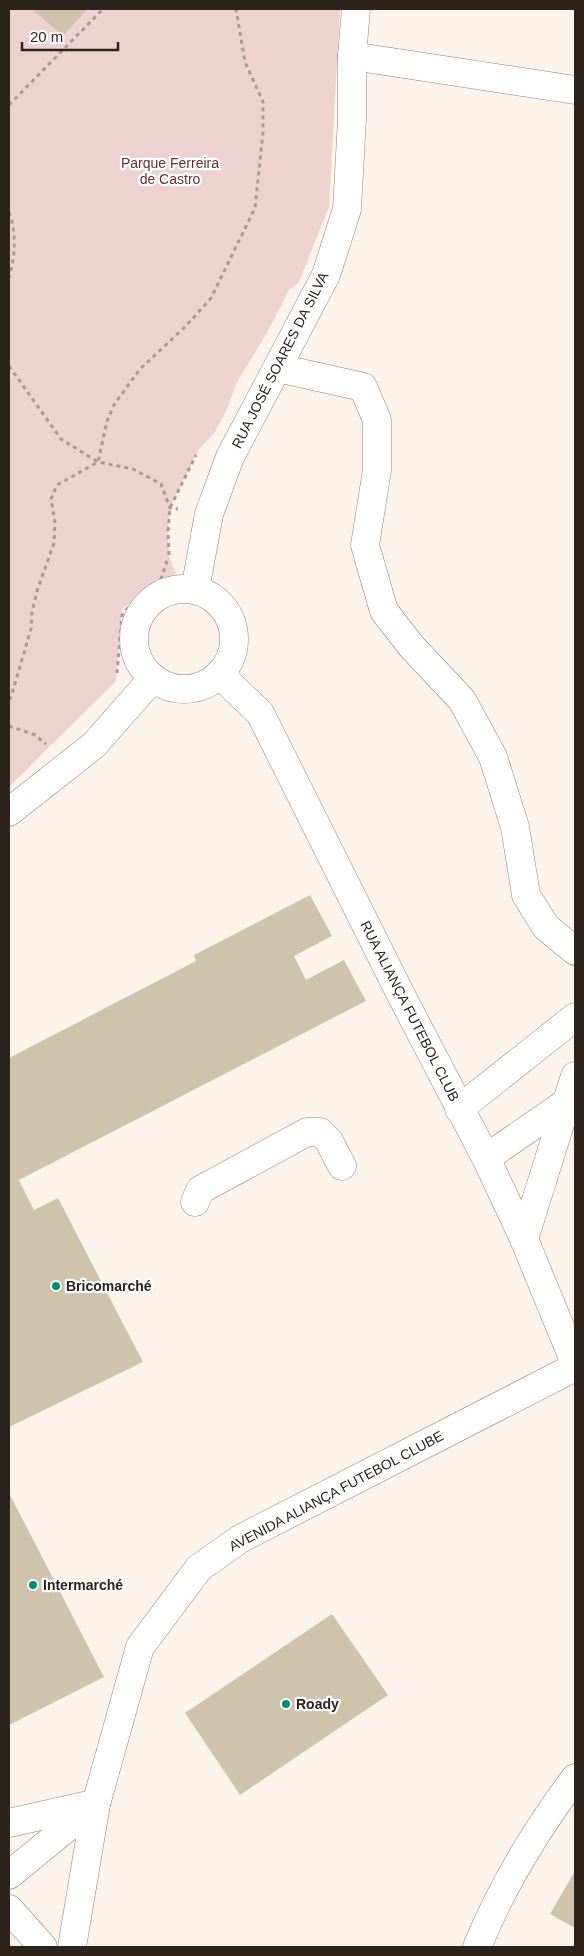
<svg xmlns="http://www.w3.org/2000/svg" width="584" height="1956" viewBox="0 0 584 1956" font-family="Helvetica,sans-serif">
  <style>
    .green { fill: #edd2d2 }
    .building { fill: #cfc4ab }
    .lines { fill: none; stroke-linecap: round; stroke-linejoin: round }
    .minor-casing { stroke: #968271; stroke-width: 29 }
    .path { stroke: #a59d95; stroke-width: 3; stroke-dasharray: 4 4; stroke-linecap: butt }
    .minor { stroke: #fff; stroke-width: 28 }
    .poi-dot { fill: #008f78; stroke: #fff; stroke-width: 2 }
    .labels { text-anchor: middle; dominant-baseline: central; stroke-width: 4.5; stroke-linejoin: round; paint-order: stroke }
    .park-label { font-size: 14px; fill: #663033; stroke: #fff }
    .street-label { font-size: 14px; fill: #2c241c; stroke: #fff }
    .poi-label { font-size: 14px; font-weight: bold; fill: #2c241c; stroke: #fff; text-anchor: start }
  </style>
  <rect width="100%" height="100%" fill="#fcf3eb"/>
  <path class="green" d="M9,9H340L329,207L299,282L289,290L268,331L236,384L227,409L215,432L199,449L170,507L168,532L169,557L176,573L122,609L116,681L9,787Z"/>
  <g class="building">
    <path d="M32,9H87L63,36Z"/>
    <path d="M310,895L332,936L294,956L306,980L344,960L366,1001L19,1180L34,1210L58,1198L143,1362L9,1427V1058L196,961L194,955Z"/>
    <path d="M9,1493L104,1677L9,1725Z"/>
    <path d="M332,1614L388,1695L240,1795L185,1713Z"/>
    <path d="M575,1871V1928L550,1914Z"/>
  </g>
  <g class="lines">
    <defs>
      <g id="minor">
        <path d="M352,56L575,90"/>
        <path d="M278,368L363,387L377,420V470L365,545L384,611L412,647L462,700L493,757L515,827L526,895L546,927L575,951"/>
        <circle cx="184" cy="639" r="50"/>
        <path d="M195,590L209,514L230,457L326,275L347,209L352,119V56L356,9"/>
        <path d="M219,674L260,713L400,993L486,1158L524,1239L575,1363"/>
        <path d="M9,812L94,745L153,678"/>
        <path d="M459,1109L575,1017"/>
        <path d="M486,1158L567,1102"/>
        <path d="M195,1202L200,1190L307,1132H320L329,1141L342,1166"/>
        <path d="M524,1239L575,1076"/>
        <path d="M9,1823L89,1805"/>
        <path d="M9,1875L96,1804"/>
        <path d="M9,1909L43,1947"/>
        <path d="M72,1947L96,1804L140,1647L199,1568L240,1539L575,1367"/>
        <path d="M477,1947C501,1888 537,1829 575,1778"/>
      </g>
    </defs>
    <use href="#minor" class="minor-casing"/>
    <g class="path">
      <path d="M9,105L103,9"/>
      <path d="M9,212C17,233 15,257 9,278"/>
      <path d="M9,366L61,439L98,462L133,469L161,484L170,508L178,509"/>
      <path d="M169,555L168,532L170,508L196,455"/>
      <path d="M117,673L122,615L132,603L159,585L167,561"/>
      <path d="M9,700L11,697L31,629L32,612L37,591L54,543L55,522L51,499L57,485L98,462L107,421L114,405L140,369L186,326L211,298L255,208L263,132V102L245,62L236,9"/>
      <path d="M9,726L35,735L46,744"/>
    </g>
    <use href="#minor" class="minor"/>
  </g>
  <g class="poi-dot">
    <circle cx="56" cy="1286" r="5"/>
    <circle cx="33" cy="1585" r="5"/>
    <circle cx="286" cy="1704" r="5"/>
  </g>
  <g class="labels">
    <g class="park-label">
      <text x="170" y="163">Parque Ferreira<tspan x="170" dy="16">de Castro</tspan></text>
    </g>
    <g class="street-label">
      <text transform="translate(280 360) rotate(-63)">RUA JOSÉ SOARES DA SILVA</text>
      <text transform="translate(410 1011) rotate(63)">RUA ALIANÇA FUTEBOL CLUB</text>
      <text transform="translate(336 1491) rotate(-28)">AVENIDA ALIANÇA FUTEBOL CLUBE</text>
    </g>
    <g class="poi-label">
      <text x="66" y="1286">Bricomarché</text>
      <text x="43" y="1585">Intermarché</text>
      <text x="296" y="1704">Roady</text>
    </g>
  </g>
  <rect width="584" height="1956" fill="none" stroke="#2c241c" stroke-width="20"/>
  <path d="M22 42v8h96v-8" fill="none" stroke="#2c241c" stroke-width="2.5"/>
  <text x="30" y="42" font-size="15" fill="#2c241c" stroke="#ffffff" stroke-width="4" paint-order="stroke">20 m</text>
</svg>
